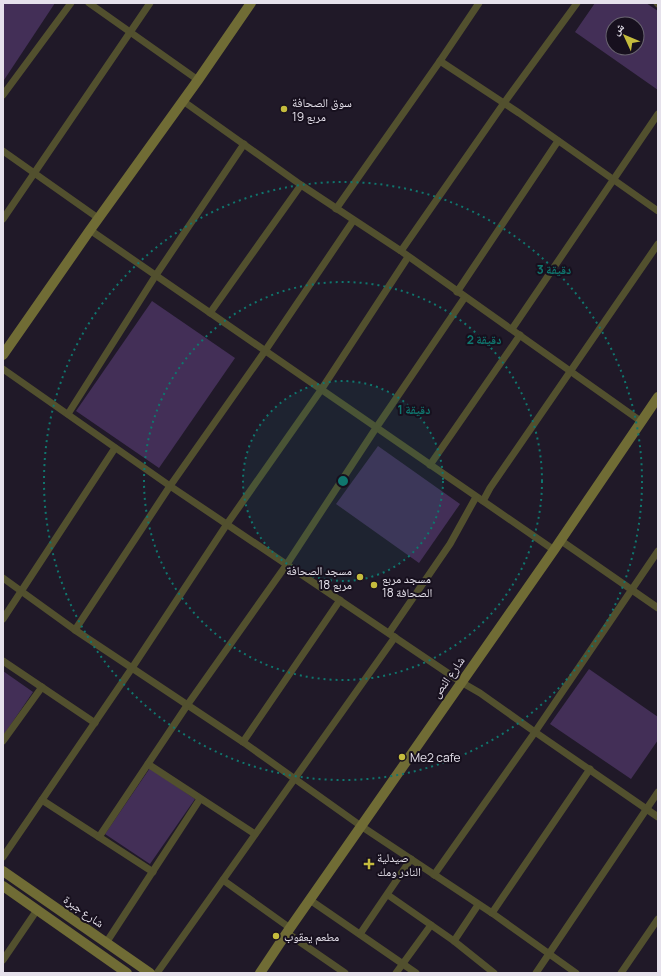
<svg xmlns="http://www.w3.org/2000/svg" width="661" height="976" viewBox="0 0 661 976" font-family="Manrope,'Noto Naskh Arabic',sans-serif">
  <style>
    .garden { fill: #432f57; fill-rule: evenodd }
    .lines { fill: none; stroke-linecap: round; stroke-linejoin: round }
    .street { stroke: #52502e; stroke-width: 7 }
    .secondary { stroke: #706c35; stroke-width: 10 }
    .ring { fill: none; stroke: #0f766e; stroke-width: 2; stroke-dasharray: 2 4 }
    .poi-dot { fill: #c5bc3d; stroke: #17101e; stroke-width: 1.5 }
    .labels { text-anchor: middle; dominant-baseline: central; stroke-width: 4; stroke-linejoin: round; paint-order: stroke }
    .poi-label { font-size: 12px; fill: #e5e1eb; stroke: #17101e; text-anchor: start }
    .street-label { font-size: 12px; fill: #e5e1eb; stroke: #17101e }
    .centre { fill: #0f766e; stroke: #17101e; stroke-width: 2 }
    .ring-label { font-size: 12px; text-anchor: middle; font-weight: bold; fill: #0f766e; stroke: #17101e; stroke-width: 4; stroke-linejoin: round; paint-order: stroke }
  </style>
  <rect width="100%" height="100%" fill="#201928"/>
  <g class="garden">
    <path d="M3,3H55L4,80L3,79Z"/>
    <path d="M595,3H646L658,11V90L575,32ZM613,24H637V48H613Z"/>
    <path d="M152,301L235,358L159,468L76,411Z"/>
    <path d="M378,446L460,504L419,563L336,504Z"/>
    <path d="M589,669L658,717V740L631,779L550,724Z"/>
    <path d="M3,671L33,692L3,736Z"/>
    <path d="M150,768L195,799L150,864L105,834Z"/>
  </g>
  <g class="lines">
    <g class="street">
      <path d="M89,3L198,80"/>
      <path d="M657,3L658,4"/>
      <path d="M440,61L519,113L658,211"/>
      <path d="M3,95L71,3"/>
      <path d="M183,101L301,185L401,251L642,422"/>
      <path d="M3,151L98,218"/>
      <path d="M336,209L440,61L479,3"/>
      <path d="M3,219L150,3"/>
      <path d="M90,230L554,550"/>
      <path d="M401,251L504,103L577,3"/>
      <path d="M457,292L558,141"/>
      <path d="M210,313L301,185"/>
      <path d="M512,329L658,114"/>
      <path d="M3,369L170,486L461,682L480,693L535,732L658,817"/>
      <path d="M68,414L156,275L244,144"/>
      <path d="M430,465L520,335"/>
      <path d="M483,501L490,488L658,244"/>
      <path d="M560,540L658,608"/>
      <path d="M3,578L75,630L243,742L361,826L492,913L576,973"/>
      <path d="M3,619L115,448"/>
      <path d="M75,630L170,486L265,351L353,221"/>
      <path d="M389,633L450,544L476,497"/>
      <path d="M3,661L95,723"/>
      <path d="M3,741L42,687"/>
      <path d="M243,742L340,600"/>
      <path d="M148,764L255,834"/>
      <path d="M42,800L153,872"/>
      <path d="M99,837L188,704L287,564L376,428L465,297"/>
      <path d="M3,857L132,668L227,524L321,390L408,257"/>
      <path d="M434,875L535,732L658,551"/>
      <path d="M223,880L290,928"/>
      <path d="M388,895L454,941L494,973"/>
      <path d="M310,900L416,973"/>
      <path d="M492,913L590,769"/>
      <path d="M287,933L345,973"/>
      <path d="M360,934L411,859"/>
      <path d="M454,941L478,905"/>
      <path d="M106,943L200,799"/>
      <path d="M3,960L37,910"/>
      <path d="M157,973L395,637"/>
      <path d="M396,973L431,925"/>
      <path d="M536,973L658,792"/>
      <path d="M621,973L658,919"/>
    </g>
    <g class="secondary">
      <path d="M3,355L90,230L198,80L251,3"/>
      <path d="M3,871L150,973"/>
      <path d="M3,886L127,973"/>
      <path d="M260,973L290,928L554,550L658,397"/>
    </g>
  </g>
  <circle cx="343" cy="481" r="100" fill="#0f766e" fill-opacity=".12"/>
  <g class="ring">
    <circle cx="343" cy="481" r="100"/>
    <circle cx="343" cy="481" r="199"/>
    <circle cx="343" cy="481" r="299"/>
  </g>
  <g class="poi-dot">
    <circle cx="284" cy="109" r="4"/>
    <circle cx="360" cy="577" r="4"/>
    <circle cx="374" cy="585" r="4"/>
    <circle cx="402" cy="757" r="4"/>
    <path d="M367 858h4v4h4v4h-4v4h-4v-4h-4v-4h4z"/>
    <circle cx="276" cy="936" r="4"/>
  </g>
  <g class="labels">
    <g class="poi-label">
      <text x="292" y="102">سوق الصحافة<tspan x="292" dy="14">مربع 19</tspan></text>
      <text x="352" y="570" text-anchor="end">مسجد الصحافة<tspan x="352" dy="14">مربع 18</tspan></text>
      <text x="382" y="578">مسجد مربع<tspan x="382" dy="14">18 الصحافة</tspan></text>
      <text x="410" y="757">Me2 cafe</text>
      <text x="377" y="857">صيدلية<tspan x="377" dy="14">النادر ومك</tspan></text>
      <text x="284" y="936">مطعم يعقوب</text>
    </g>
    <g class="street-label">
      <text transform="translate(448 677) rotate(-55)">شارع النص</text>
      <text transform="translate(84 911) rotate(35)">شارع جبرة</text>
    </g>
  </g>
  <circle cx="343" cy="481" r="6" class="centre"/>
  <g class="ring-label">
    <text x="554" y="274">3 دقيقة</text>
    <text x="484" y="344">2 دقيقة</text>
    <text x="414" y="414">1 دقيقة</text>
  </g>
  <rect width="661" height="976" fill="none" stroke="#e5e1eb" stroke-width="8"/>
  <g transform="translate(625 36) rotate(314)"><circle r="19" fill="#17101e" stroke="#696470"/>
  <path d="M0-3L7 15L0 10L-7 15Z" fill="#c5bc3d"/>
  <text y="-6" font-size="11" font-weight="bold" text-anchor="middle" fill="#e5e1eb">ش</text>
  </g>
</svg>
